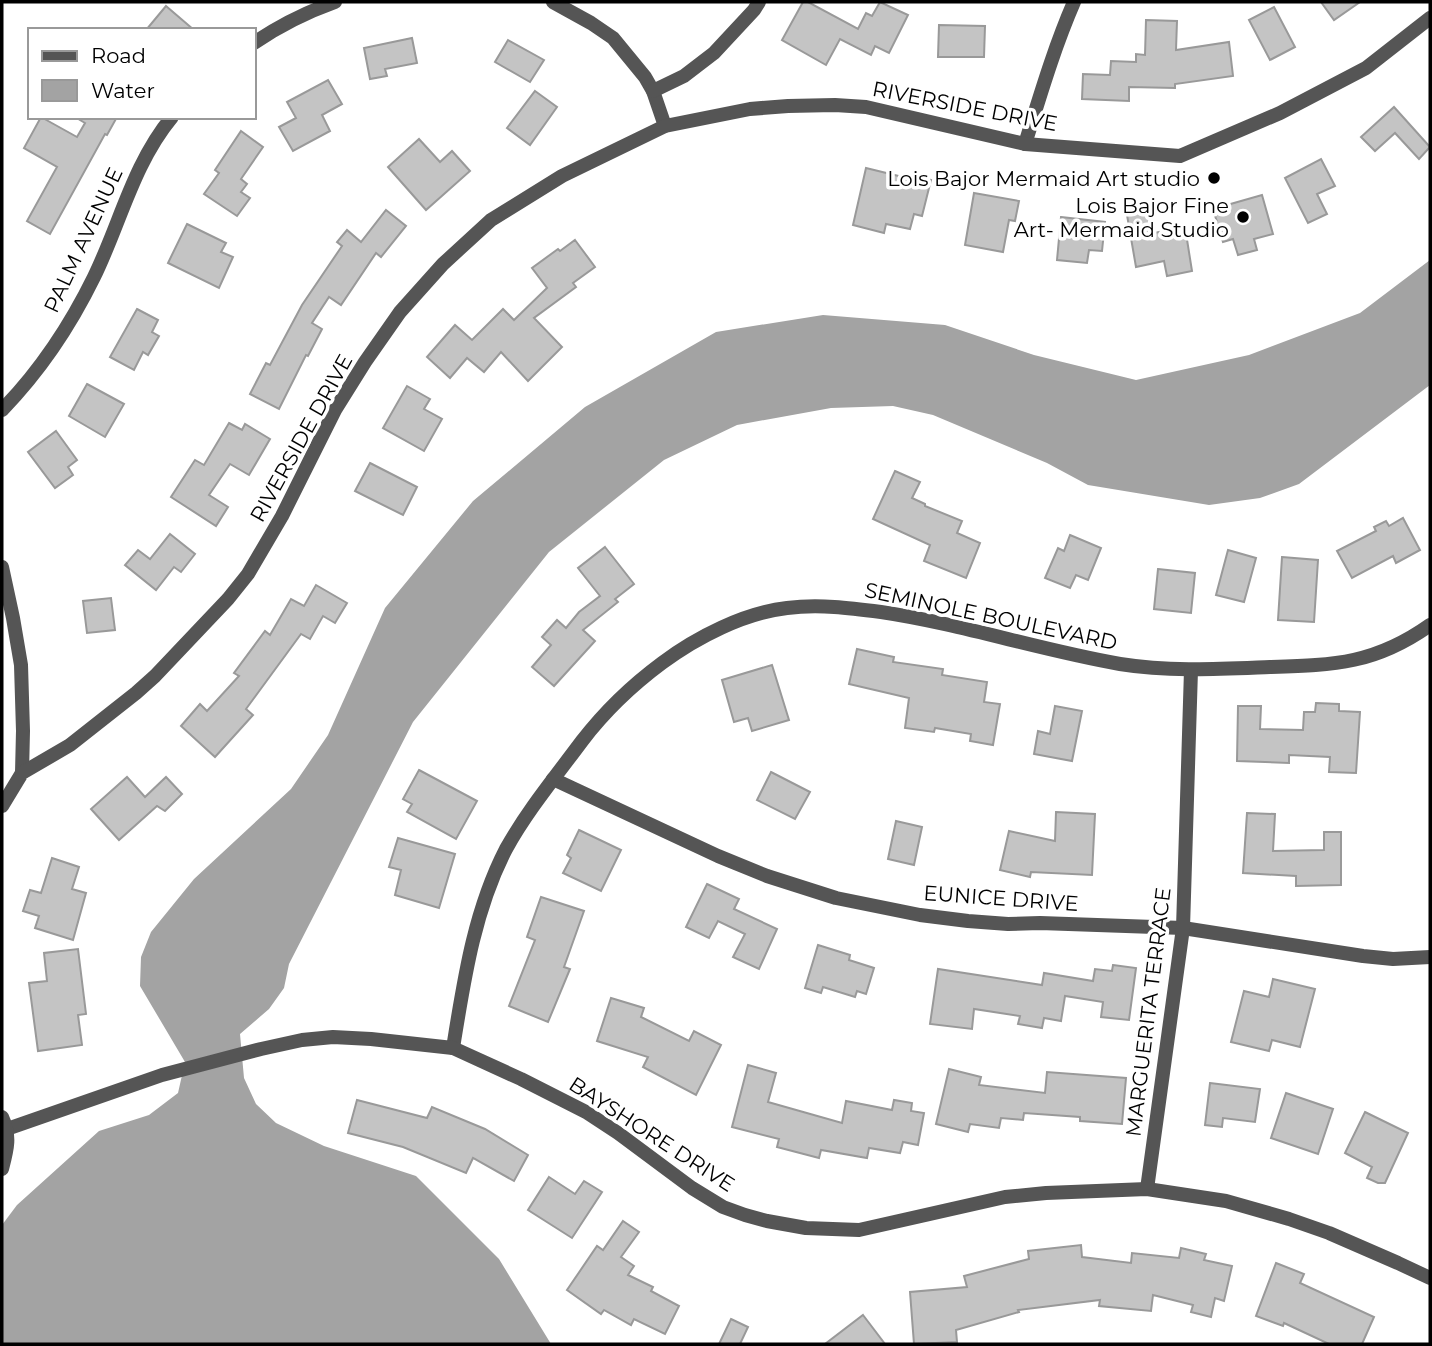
<svg xmlns="http://www.w3.org/2000/svg" width="1432" height="1346" viewBox="0 0 1432 1346" font-family="Montserrat,sans-serif">
  <style>
    .water { fill: #a3a3a3 }
    .building { fill: #c4c4c4; stroke: #999; stroke-width: 2 }
    .lines { fill: none; stroke-linecap: round; stroke-linejoin: round }
    .minor { stroke: #555; stroke-width: 14 }
    .tertiary { stroke: #555; stroke-width: 14 }
    .poi-dot { fill: #000; stroke: #fff; stroke-width: 2.5 }
    .labels { text-anchor: middle; dominant-baseline: central; stroke-width: 7; stroke-linejoin: round; paint-order: stroke }
    .street-label { font-size: 21px; fill: #000; stroke: #fff }
    .poi-label { font-size: 21px; fill: #000; stroke: #fff; text-anchor: end }
  </style>
  <rect width="100%" height="100%" fill="#fff"/>
  <path class="water" d="M1430,260V385L1299,484L1260,498L1209,505L1088,485L1047,463L933,415L893,406L831,408L737,425L664,460L549,552L413,722L289,964L284,988L269,1009L240,1034L244,1078L256,1104L276,1123L324,1146L416,1176L499,1259L551,1344H2V1225L17,1205L99,1131L149,1115L178,1093L185,1062L140,986L141,957L151,932L194,879L291,789L328,735L385,608L473,501L585,407L716,332L823,315L945,325L1034,355L1136,380L1249,355L1360,313Z"/>
  <g class="building">
    <path d="M803,2H808L858,29L866,13L872,16L880,2L908,15L889,53L875,46L871,55L840,39L826,65L782,40Z"/>
    <path d="M1321,2H1360L1334,20Z"/>
    <path d="M166,6L194,30H146Z"/>
    <path d="M1274,7L1295,47L1270,60L1249,20Z"/>
    <path d="M1146,20L1177,21L1176,50L1229,42L1233,76L1175,84V88L1129,87V101L1082,99L1083,74L1110,75L1111,61L1136,62V54L1145,55Z"/>
    <path d="M939,25L985,26L984,57H938Z"/>
    <path d="M412,38L417,63L385,69L387,76L370,79L364,48Z"/>
    <path d="M508,40L544,60L530,82L495,62Z"/>
    <path d="M328,80L342,104L322,115L330,131L293,151L279,127L296,118L287,102Z"/>
    <path d="M535,91L557,107L530,145L507,128Z"/>
    <path d="M1394,107L1430,147L1419,159L1395,133L1375,151L1361,137Z"/>
    <path d="M41,117L77,137L85,123L75,117H117L107,135L105,134L50,234L27,221L57,167L24,148Z"/>
    <path d="M241,131L263,147L241,179L247,184L241,192L250,198L237,216L204,194L219,173L215,170Z"/>
    <path d="M419,139L440,162L452,151L470,171L426,210L388,167Z"/>
    <path d="M1321,159L1335,186L1317,194L1327,214L1308,223L1285,178Z"/>
    <path d="M866,168L915,180L916,176L931,180L922,216L914,214L910,229L886,224L884,233L853,225Z"/>
    <path d="M974,193L1019,201L1015,221L1009,220L1003,252L965,245Z"/>
    <path d="M1262,195L1273,234L1254,239L1257,250L1238,255L1233,239L1223,242L1213,209Z"/>
    <path d="M386,210L406,226L381,257L376,253L341,305L329,297L312,323L322,329L308,356L306,355L279,409L250,394L266,363L270,365L302,305L342,246L337,242L347,230L361,242Z"/>
    <path d="M1150,211L1154,233L1185,227L1192,271L1167,276L1164,261L1136,267L1127,215Z"/>
    <path d="M1061,217L1105,222L1102,251L1089,250L1087,263L1057,260Z"/>
    <path d="M187,224L226,243L221,252L233,257L219,288L168,263Z"/>
    <path d="M575,240L595,267L573,283L576,287L534,318L562,347L528,381L501,352L484,372L467,358L450,378L427,357L455,325L472,340L503,309L514,320L547,288L532,268L558,249L560,251Z"/>
    <path d="M137,309L158,320L152,332L159,336L148,355L143,352L134,370L110,357Z"/>
    <path d="M87,384L124,404L105,437L69,416Z"/>
    <path d="M407,386L430,399L424,409L442,419L424,451L383,428Z"/>
    <path d="M229,423L242,430L245,424L270,439L249,475L230,464L209,495L228,507L216,526L171,497L195,460L204,465Z"/>
    <path d="M56,431L77,460L68,467L73,475L55,488L28,452Z"/>
    <path d="M370,463L417,487L403,515L355,491Z"/>
    <path d="M895,471L920,482L912,498L925,504V506L962,521L957,533L980,543L966,578L924,561L930,545L873,519Z"/>
    <path d="M1403,518L1420,550L1396,563L1393,556L1352,578L1337,551L1376,531L1374,527L1386,521L1389,526Z"/>
    <path d="M170,534L195,554L181,572L174,567L156,590L125,565L138,550L150,559Z"/>
    <path d="M1070,535L1101,548L1088,580L1076,575L1070,588L1045,578L1058,548L1064,551Z"/>
    <path d="M605,547L634,584L615,599L618,602L583,630L595,641L554,686L532,667L551,645L542,637L557,620L566,628L579,612L600,596L578,568Z"/>
    <path d="M1228,550L1256,558L1244,602L1216,595Z"/>
    <path d="M1282,557L1318,560L1314,622L1278,620Z"/>
    <path d="M1158,569L1195,573L1191,613L1154,609Z"/>
    <path d="M316,585L347,603L335,623L323,616L310,639L301,634L246,709L253,715L215,757L181,726L200,704L207,711L239,676L234,673L265,631L270,635L291,599L304,606Z"/>
    <path d="M111,598L115,630L87,633L83,601Z"/>
    <path d="M857,649L894,657L893,662L943,669L942,675L987,682L984,702L1000,704L993,745L970,741L971,734L935,728L934,732L905,728L909,698L849,684Z"/>
    <path d="M772,665L789,720L752,731L748,718L734,722L722,680Z"/>
    <path d="M1316,703L1339,704V711L1360,712L1356,773L1329,772L1330,757L1289,755V763L1237,761L1238,706H1261L1260,729L1303,730L1304,712H1315Z"/>
    <path d="M1055,706L1082,711L1072,761L1034,754L1038,731L1050,734Z"/>
    <path d="M419,770L477,801L456,839L407,812L412,804L403,799Z"/>
    <path d="M771,772L810,792L795,819L757,800Z"/>
    <path d="M127,777L145,797L166,777L182,794L165,811L157,806L119,840L91,809Z"/>
    <path d="M1056,812L1095,814L1092,875L1031,872L1030,877L1000,870L1009,831L1055,841Z"/>
    <path d="M1247,813L1275,814L1273,851L1324,850V832H1341V885L1296,886V876L1243,873Z"/>
    <path d="M896,821L922,827L914,865L888,859Z"/>
    <path d="M579,830L621,850L601,891L563,873L571,858L567,855Z"/>
    <path d="M398,838L455,854L439,908L395,895L401,870L389,867Z"/>
    <path d="M52,858L79,867L72,889L86,893L73,940L35,928L39,916L23,911L30,890L41,893Z"/>
    <path d="M707,884L739,899L734,909L777,929L759,969L733,957L745,934L718,921L709,938L686,927Z"/>
    <path d="M541,897L584,911L564,967L570,969L548,1022L509,1006L535,940L527,937Z"/>
    <path d="M818,945L850,955L849,960L874,968L866,994L857,991L855,997L823,987L821,993L805,988Z"/>
    <path d="M78,949L86,1014L78,1015L82,1045L38,1051L29,983L47,981L44,953Z"/>
    <path d="M1113,965L1136,968L1129,1020L1101,1017L1103,1002L1065,996L1061,1021L1044,1018L1042,1028L1018,1024L1020,1016L974,1009L972,1029L930,1024L938,969L1042,985L1044,973L1093,981L1095,969L1112,971Z"/>
    <path d="M1273,979L1315,989L1300,1047L1272,1040L1269,1051L1231,1042L1244,991L1269,997Z"/>
    <path d="M611,998L644,1008L641,1017L689,1041L694,1031L721,1045L696,1095L643,1067L648,1057L597,1041Z"/>
    <path d="M748,1065L776,1073L768,1102L842,1123L846,1101L892,1110L894,1100L912,1103L911,1111L924,1113L918,1145L903,1142L900,1153L869,1148L867,1158L821,1150L819,1158L777,1147L779,1139L732,1127Z"/>
    <path d="M949,1069L981,1077L979,1085L1045,1093L1047,1072L1126,1078L1122,1124L1080,1121V1117L1024,1113L1023,1120L1001,1118L999,1128L970,1124L968,1132L936,1124Z"/>
    <path d="M1210,1083L1260,1089L1255,1122L1223,1118L1222,1127L1205,1125Z"/>
    <path d="M1286,1093L1333,1109L1318,1154L1271,1138Z"/>
    <path d="M357,1100L427,1118L432,1107L485,1129L528,1155L514,1181L473,1158L466,1173L403,1147L348,1133Z"/>
    <path d="M1365,1112L1408,1133L1385,1183H1378L1367,1178L1372,1167L1345,1153Z"/>
    <path d="M549,1177L575,1194L584,1181L602,1192L572,1238L528,1210Z"/>
    <path d="M623,1221L639,1232L621,1257L634,1266L628,1275L653,1287L651,1291L679,1306L665,1334L634,1319L631,1325L604,1310L601,1314L567,1290L597,1246L603,1250Z"/>
    <path d="M1081,1245L1082,1257L1131,1263L1132,1253L1179,1258L1181,1248L1206,1254L1204,1260L1232,1266L1224,1301L1215,1298L1211,1317L1191,1312L1193,1305L1153,1295L1151,1311L1099,1306L1100,1300L1018,1310L1019,1312L956,1330L957,1342L914,1344L910,1292L967,1287L964,1276L1029,1259L1028,1251Z"/>
    <path d="M1276,1263L1304,1274L1300,1283L1374,1317L1362,1344H1329L1284,1323L1283,1326L1256,1316Z"/>
    <path d="M863,1315L885,1344H825Z"/>
    <path d="M731,1319L748,1327L740,1344H719Z"/>
  </g>
  <g class="lines">
    <g class="minor">
      <path d="M553,2L591,23L613,38L645,77L653,91L665,126"/>
      <path d="M254,43C279,26 307,12 335,2"/>
      <path d="M653,91L684,76L714,53L754,10L759,2"/>
      <path d="M1025,144C1040,96 1054,48 1074,2"/>
      <path d="M2,410C40,371 70,326 94,277C120,224 133,164 172,117"/>
      <path d="M553,779L718,856L767,876L836,898L920,915L968,921L1008,924L1040,923L1183,928L1363,956L1393,959L1430,957"/>
      <path d="M453,1048C464,980 474,911 506,849C527,811 556,776 582,741C605,711 631,686 662,663C697,637 744,613 787,608C819,604 850,608 881,612C962,624 1039,650 1120,664C1170,672 1220,669 1270,667C1335,665 1375,664 1430,625"/>
      <path d="M7,1129L162,1075L261,1049L302,1040L333,1037L371,1039L453,1048L521,1079L586,1112L618,1133L692,1188L723,1207L745,1215L767,1221L806,1228L859,1230L1005,1197L1046,1193L1147,1189L1226,1201L1289,1219L1329,1233L1398,1263L1430,1278"/>
      <path d="M1147,1189L1183,928L1191,670"/>
    </g>
    <g class="tertiary">
      <path d="M2,567L13,618L21,665L23,731L22,773"/>
      <path d="M2,806L22,773L70,745L136,693L155,676L228,599L248,574L282,516L335,410L365,362L400,312L443,264L491,220L562,176L665,126L750,109L788,106L835,105L866,107L1025,144L1180,156L1280,113L1366,68L1430,18"/>
      <path d="M2,1117C11,1136 7,1150 2,1169"/>
    </g>
  </g>
  <g class="poi-dot">
    <circle cx="1214" cy="178" r="7"/>
    <circle cx="1243" cy="217" r="7"/>
  </g>
  <g class="labels">
    <g class="street-label">
      <text transform="translate(965 106) rotate(11)">RIVERSIDE DRIVE</text>
      <text transform="translate(83 240) rotate(-65)">PALM AVENUE</text>
      <text transform="translate(301 438) rotate(-61)">RIVERSIDE DRIVE</text>
      <text transform="translate(991 616) rotate(12)">SEMINOLE BOULEVARD</text>
      <text transform="translate(1001 898) rotate(4)">EUNICE DRIVE</text>
      <text transform="translate(1148 1012) rotate(-83)">MARGUERITA TERRACE</text>
      <text transform="translate(652 1134) rotate(33)">BAYSHORE DRIVE</text>
    </g>
    <g class="poi-label">
      <text x="1200" y="178">Lois Bajor Mermaid Art studio</text>
      <text x="1229" y="205">Lois Bajor Fine<tspan x="1229" dy="24">Art- Mermaid Studio</tspan></text>
    </g>
  </g>
  <rect width="1432" height="1346" fill="none" stroke="#000000" stroke-width="7"/>
  <rect x="28" y="28" width="228" height="91" fill="#ffffff" stroke="#999999" stroke-width="2"/>
  <rect x="42" y="51" width="35" height="10" fill="#555555" stroke="#999999" stroke-width="2"/>
  <text x="91" y="63" font-size="21" fill="#000000">Road</text>
  <rect x="42" y="80" width="35" height="21" fill="#a3a3a3" stroke="#999999" stroke-width="2"/>
  <text x="91" y="98" font-size="21" fill="#000000">Water</text>
</svg>
